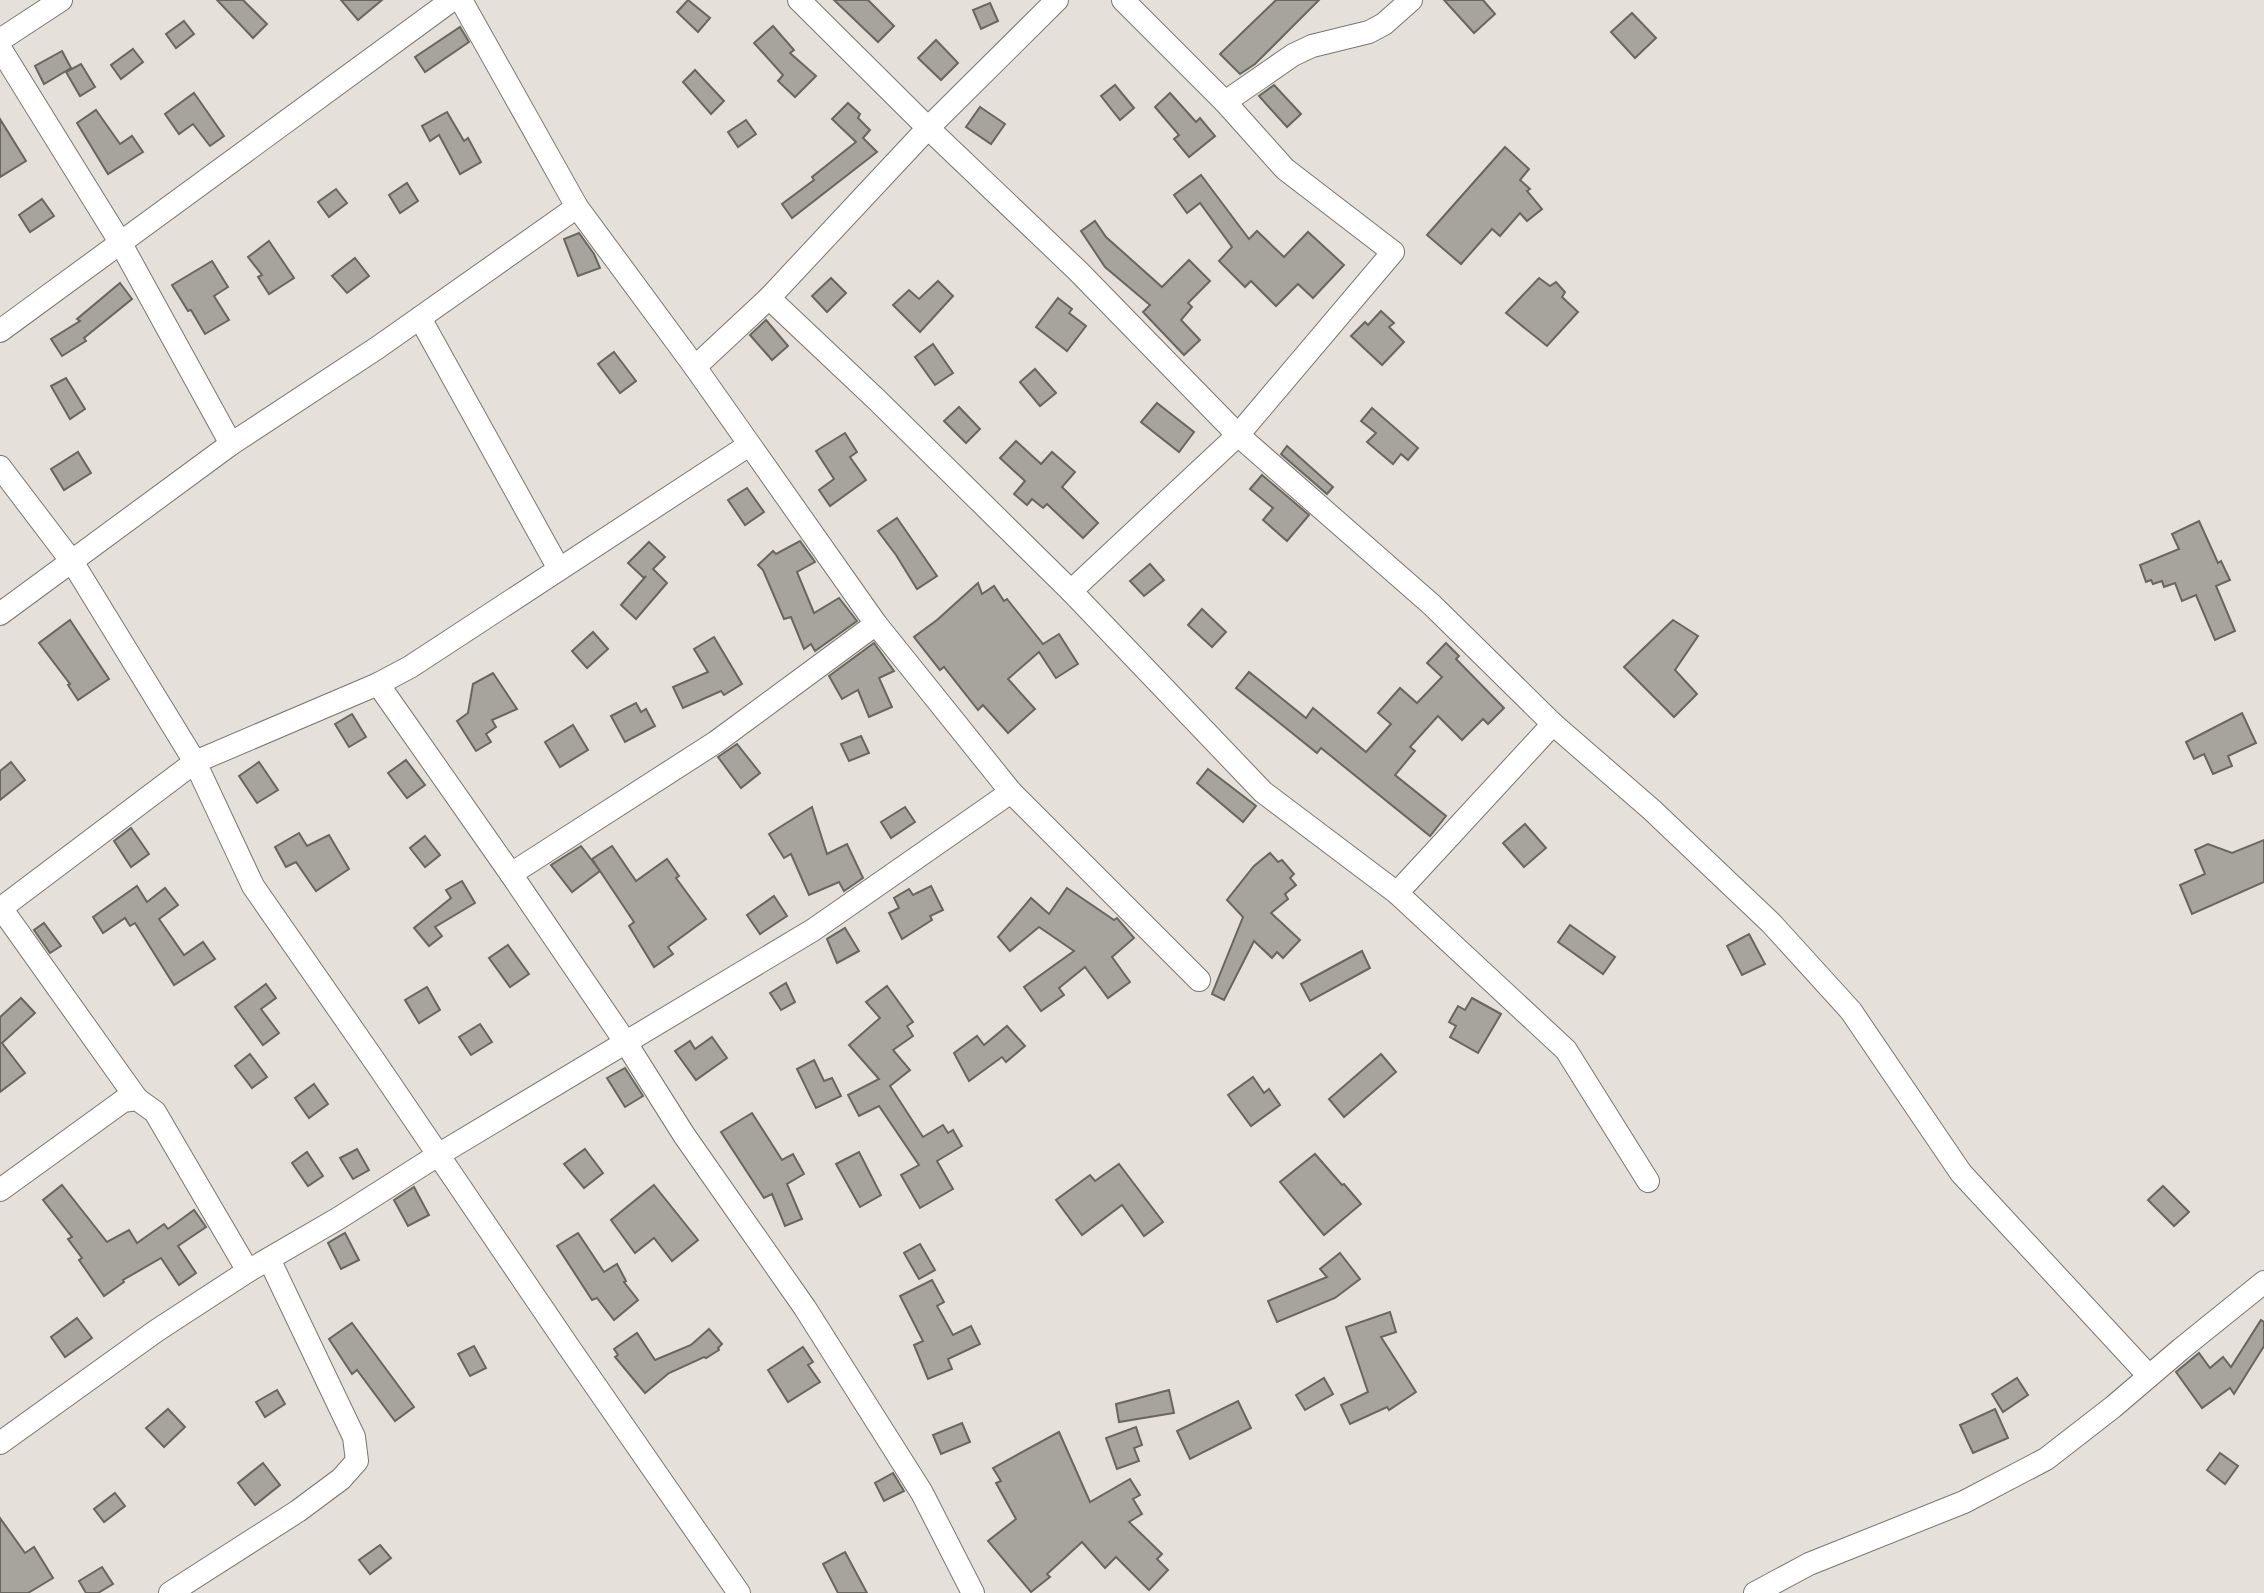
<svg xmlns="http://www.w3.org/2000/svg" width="2264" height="1593" viewBox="0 0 2264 1593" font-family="Barlow,sans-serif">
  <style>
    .building { fill: #a7a39d; stroke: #696660; stroke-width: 2 }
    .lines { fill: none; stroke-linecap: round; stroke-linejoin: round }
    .minor-casing { stroke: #7a7570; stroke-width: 24 }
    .minor { stroke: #fff; stroke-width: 22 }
  </style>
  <rect width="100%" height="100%" fill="#e5e0d9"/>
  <g class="building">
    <path d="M217,0H243L267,24L253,38Z"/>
    <path d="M341,0H382L358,20Z"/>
    <path d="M688,0L710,18L698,32L677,12Z"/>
    <path d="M834,0H868L894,26L878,42Z"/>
    <path d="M1276,0H1319L1255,64L1240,74L1220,54Z"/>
    <path d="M1444,0H1483L1495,14L1474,33Z"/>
    <path d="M990,3L998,21L981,29L973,10Z"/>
    <path d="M1632,13L1656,38L1635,58L1611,32Z"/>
    <path d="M184,21L194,34L176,48L166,34Z"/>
    <path d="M773,26L794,50L790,53L816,76L795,97L778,81L783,75L754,43Z"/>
    <path d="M460,27L469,42L425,72L415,57Z"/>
    <path d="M936,40L958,63L941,80L918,58Z"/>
    <path d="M133,49L143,62L121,79L111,65Z"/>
    <path d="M62,51L71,68L44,84L35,66Z"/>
    <path d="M81,64L95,87L80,96L66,72Z"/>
    <path d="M695,70L724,101L711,114L683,82Z"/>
    <path d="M1115,85L1134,108L1120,120L1101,96Z"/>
    <path d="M1274,85L1301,114L1287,127L1259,96Z"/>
    <path d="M194,93L224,136L210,146L193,124L179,134L165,114Z"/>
    <path d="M1170,93L1196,122L1200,118L1215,136L1189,157L1174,139L1179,135L1155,107Z"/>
    <path d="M848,103L860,114L858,118L870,130L863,138L877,152L792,218L782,204L814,180L812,177L856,142L832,119Z"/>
    <path d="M980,107L1005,124L991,144L966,127Z"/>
    <path d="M96,110L120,144L132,136L143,152L108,174L77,123Z"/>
    <path d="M447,112L464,141L468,138L481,162L460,174L439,135L430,141L422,126Z"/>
    <path d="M0,119L26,161L0,177Z"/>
    <path d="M746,120L756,134L738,147L728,132Z"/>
    <path d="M1505,147L1529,169L1520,180L1530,189L1527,191L1542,209L1527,221L1520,213L1500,236L1492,229L1461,264L1427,235Z"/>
    <path d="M1201,175L1249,239L1257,231L1284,257L1308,232L1344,265L1313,298L1298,284L1276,306L1251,281L1245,287L1219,261L1232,247L1200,203L1187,213L1174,195Z"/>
    <path d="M407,183L418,201L400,213L389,195Z"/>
    <path d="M336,189L347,203L329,217L318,202Z"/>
    <path d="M42,199L54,216L30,232L19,215Z"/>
    <path d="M1095,221L1106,237L1162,287L1189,260L1210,281L1188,303L1192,307L1181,320L1200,340L1184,355L1143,312L1150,305L1105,267L1081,231Z"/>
    <path d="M579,233L594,254L600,268L578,276L564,239Z"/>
    <path d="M269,241L294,278L269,294L258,277L262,275L248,257Z"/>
    <path d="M355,258L369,276L347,293L332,276Z"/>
    <path d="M212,261L228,287L214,296L229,320L205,334L191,310L188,311L172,285Z"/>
    <path d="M831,278L846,293L827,312L812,296Z"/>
    <path d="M1539,278L1550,286L1556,282L1565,292L1562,297L1578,312L1547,346L1506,313Z"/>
    <path d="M938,281L953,296L920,332L893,305L909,290L919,299Z"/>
    <path d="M120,283L132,299L84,338L86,341L62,356L51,339L80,321L77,319Z"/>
    <path d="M1058,298L1072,309L1069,313L1086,326L1067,351L1036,327Z"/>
    <path d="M1381,311L1394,323L1389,327L1404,342L1382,365L1351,336L1365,322L1368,325Z"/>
    <path d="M766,320L788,346L772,360L750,335Z"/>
    <path d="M933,344L953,373L935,385L915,357Z"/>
    <path d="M614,352L636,381L620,393L598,364Z"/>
    <path d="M1035,369L1056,393L1040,406L1020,382Z"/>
    <path d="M66,378L85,409L70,419L51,386Z"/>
    <path d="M1157,403L1194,432L1179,452L1141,422Z"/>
    <path d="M959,407L980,429L966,443L944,421Z"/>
    <path d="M1372,408L1418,448L1408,460L1401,454L1393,464L1367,442L1376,433L1361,421Z"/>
    <path d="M845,433L857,452L850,457L866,480L830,506L819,490L834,479L816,451Z"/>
    <path d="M1016,441L1041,464L1052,452L1075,472L1062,487L1098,523L1083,538L1047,504L1043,508L1032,499L1027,505L1014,494L1025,481L1000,458Z"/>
    <path d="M1287,446L1333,487L1327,494L1281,454Z"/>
    <path d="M78,452L91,473L64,490L51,469Z"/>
    <path d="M1262,475L1309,515L1287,541L1263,520L1273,508L1250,489Z"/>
    <path d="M747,488L764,512L745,525L728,500Z"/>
    <path d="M897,518L937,576L917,589L896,555L878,531Z"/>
    <path d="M2199,521L2218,563L2221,561L2230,580L2216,586L2235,631L2215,640L2196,595L2182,601L2175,583L2164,587L2162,581L2153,584L2151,580L2146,582L2140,565L2179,549L2172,534Z"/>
    <path d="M800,541L815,562L797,572L814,613L839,598L857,621L815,651L811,644L804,649L791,617L784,619L763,570L758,565L773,551L776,554Z"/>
    <path d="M649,542L665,557L653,569L667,583L636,619L621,605L646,576L644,578L628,563Z"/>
    <path d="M1150,564L1164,580L1144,596L1130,581Z"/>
    <path d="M978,583L982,594L994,586L1004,601L1007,599L1043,644L1059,634L1078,664L1056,678L1039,652L1008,679L1035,709L1008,733L983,705L978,710L944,667L940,670L914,637L937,620Z"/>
    <path d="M1202,609L1226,632L1212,647L1188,625Z"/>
    <path d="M70,620L109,679L78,700L68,685L70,684L39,643Z"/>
    <path d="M1673,620L1698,636L1675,670L1697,694L1674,717L1624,667Z"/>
    <path d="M593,632L608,649L587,668L572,651Z"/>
    <path d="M714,637L742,684L724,695L721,691L683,708L673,687L708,672L694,649Z"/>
    <path d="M874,643L894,671L879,678L892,707L869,717L858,690L842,699L829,676Z"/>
    <path d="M1446,643L1459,656L1456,659L1504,708L1488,724L1483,719L1462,740L1438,716L1410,747L1415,751L1395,775L1446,816L1430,836L1321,748L1317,753L1236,688L1249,672L1306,718L1313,708L1366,752L1391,724L1378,713L1400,688L1417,703L1442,677L1427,663Z"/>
    <path d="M493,673L517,709L492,720L496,727L486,734L491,742L476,751L457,721L468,713L473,684Z"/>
    <path d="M636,703L641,712L646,709L655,726L625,742L611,716Z"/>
    <path d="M2242,713L2256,743L2228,756L2232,766L2213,774L2204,754L2194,759L2186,742Z"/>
    <path d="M352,714L366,737L349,747L335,724Z"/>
    <path d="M573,725L588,750L560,767L545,742Z"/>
    <path d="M861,736L869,753L849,761L841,744Z"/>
    <path d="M737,744L760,773L741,788L718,757Z"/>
    <path d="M406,760L425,785L407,798L388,773Z"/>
    <path d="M11,762L25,780L0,800V771Z"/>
    <path d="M259,762L278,790L257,803L239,776Z"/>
    <path d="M1208,769L1256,806L1243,822L1197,783Z"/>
    <path d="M812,807L827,854L847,844L863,878L844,891L839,882L809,895L791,854L784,858L769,834Z"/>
    <path d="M905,807L915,822L891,838L881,822Z"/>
    <path d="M1525,824L1546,848L1524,867L1503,843Z"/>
    <path d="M131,828L149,854L131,867L114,841Z"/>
    <path d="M299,833L307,846L329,835L349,869L316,891L296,862L286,867L275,847Z"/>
    <path d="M425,836L440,855L425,867L410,848Z"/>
    <path d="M2264,840V882L2192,914L2180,885L2205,874L2195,850L2208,844L2232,853Z"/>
    <path d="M581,846L600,871L572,892L551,865Z"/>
    <path d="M612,846L636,881L667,859L679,876L676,878L706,919L668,947L673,954L654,967L629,926L634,922L592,859Z"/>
    <path d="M1270,853L1278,862L1282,860L1294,874L1290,878L1296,885L1285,894L1288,899L1271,913L1300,940L1283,958L1277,952L1272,958L1254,941L1224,1000L1212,994L1243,917L1227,900L1254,866Z"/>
    <path d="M462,881L475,903L435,927L442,936L429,946L414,928L451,898L446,890Z"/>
    <path d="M137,886L147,902L165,888L178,905L159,919L184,955L203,942L215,959L174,985L135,923L130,926L125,918L103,933L93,917Z"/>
    <path d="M931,886L943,910L930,916L932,920L902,939L889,913L899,908L894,898L909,889L913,895Z"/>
    <path d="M1067,888L1114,920L1117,918L1134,938L1112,957L1130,982L1108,998L1085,967L1059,988L1064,995L1041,1011L1024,987L1074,951L1039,927L1010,951L998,937L1031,898L1049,914Z"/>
    <path d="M774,896L787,916L760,934L747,915Z"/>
    <path d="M44,923L61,946L50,953L34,930Z"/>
    <path d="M1570,925L1615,957L1603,974L1558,942Z"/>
    <path d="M845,928L859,951L837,963L827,939Z"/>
    <path d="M1749,934L1765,964L1742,975L1727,946Z"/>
    <path d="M508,945L529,974L510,987L489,958Z"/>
    <path d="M1362,951L1370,968L1310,1001L1301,984Z"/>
    <path d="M786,983L795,1002L781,1010L770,993Z"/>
    <path d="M266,984L276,998L261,1009L279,1033L263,1045L235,1007Z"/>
    <path d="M887,986L913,1022L907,1026L913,1036L893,1050L910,1070L890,1086L923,1137L943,1125L948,1133L953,1130L962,1146L937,1161L953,1189L920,1208L901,1175L919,1165L879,1106L859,1116L848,1095L879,1079L849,1045L880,1018L866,1002Z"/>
    <path d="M427,987L440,1010L419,1023L405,1000Z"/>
    <path d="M21,998L35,1013L2,1043L25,1073L0,1092V1017Z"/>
    <path d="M1472,998L1501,1014L1478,1053L1450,1037L1456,1026L1449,1022L1458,1006L1465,1010Z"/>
    <path d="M480,1024L492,1042L471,1055L459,1037Z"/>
    <path d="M1007,1026L1025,1046L1006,1062L1002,1057L969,1081L954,1053L977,1036L984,1045Z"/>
    <path d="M712,1037L727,1058L696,1080L675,1051L690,1041L695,1049Z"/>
    <path d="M250,1054L267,1077L252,1088L235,1066Z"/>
    <path d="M1381,1054L1396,1072L1344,1117L1329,1099Z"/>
    <path d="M814,1060L824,1081L832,1078L841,1096L816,1108L797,1069Z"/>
    <path d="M625,1068L643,1096L625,1107L607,1078Z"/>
    <path d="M1253,1077L1264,1093L1269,1089L1280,1105L1251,1126L1228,1095Z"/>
    <path d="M314,1084L328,1104L309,1118L295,1098Z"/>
    <path d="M752,1113L782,1160L793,1154L804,1174L787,1184L802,1219L785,1226L772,1194L764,1198L721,1132Z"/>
    <path d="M357,1149L369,1170L353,1179L340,1158Z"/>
    <path d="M585,1149L603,1173L584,1188L564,1164Z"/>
    <path d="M307,1152L323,1176L308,1186L292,1163Z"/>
    <path d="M859,1152L881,1195L860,1207L836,1164Z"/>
    <path d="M1315,1154L1342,1185L1344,1184L1361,1204L1324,1235L1280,1182Z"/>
    <path d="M1119,1164L1163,1222L1144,1236L1122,1205L1082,1235L1056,1200L1090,1175L1095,1181Z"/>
    <path d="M62,1185L107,1242L129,1230L137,1243L164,1224L168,1229L194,1210L206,1227L178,1246L196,1273L179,1285L161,1258L123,1280L124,1282L104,1296L79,1260L82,1258L68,1239L72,1237L43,1200Z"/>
    <path d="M654,1185L698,1240L672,1261L654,1238L635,1253L611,1220Z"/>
    <path d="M2163,1186L2189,1212L2174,1226L2148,1200Z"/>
    <path d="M414,1187L429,1215L408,1226L394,1200Z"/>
    <path d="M345,1233L359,1260L341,1269L328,1243Z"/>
    <path d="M578,1233L604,1272L617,1264L626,1281L624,1282L638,1300L614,1320L597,1298L592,1300L557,1246Z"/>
    <path d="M920,1244L935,1270L919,1279L904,1253Z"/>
    <path d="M1340,1253L1360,1279L1335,1298L1277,1322L1268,1301L1327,1277L1320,1269Z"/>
    <path d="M932,1280L944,1302L937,1306L953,1335L971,1326L980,1344L948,1359L952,1369L928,1379L914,1345L923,1341L900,1296Z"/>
    <path d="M1390,1312L1396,1332L1381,1337L1416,1392L1389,1410L1387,1407L1350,1424L1341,1405L1368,1392L1346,1327Z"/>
    <path d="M77,1318L92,1338L65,1357L51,1337Z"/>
    <path d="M2261,1320L2264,1322V1346L2234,1394L2230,1388L2202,1408L2176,1372L2199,1353L2210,1368L2223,1357L2231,1367Z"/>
    <path d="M352,1323L414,1407L395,1421L357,1370L352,1374L329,1339Z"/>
    <path d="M709,1329L722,1344L718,1348L719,1350L706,1358L704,1357L669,1373L645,1393L615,1357L618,1355L614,1349L637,1333L655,1360L691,1345Z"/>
    <path d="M474,1346L486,1368L470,1376L458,1354Z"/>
    <path d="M803,1347L813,1362L808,1365L820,1382L788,1402L768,1370Z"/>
    <path d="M1324,1378L1333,1394L1305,1410L1296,1395Z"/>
    <path d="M2017,1378L2028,1395L2003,1412L1992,1394Z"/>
    <path d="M277,1390L285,1404L265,1417L256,1402Z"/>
    <path d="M1169,1390L1174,1413L1119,1422L1116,1404Z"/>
    <path d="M1238,1401L1251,1428L1190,1459L1177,1431Z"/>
    <path d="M168,1409L185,1427L164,1447L146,1428Z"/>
    <path d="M1995,1409L2008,1438L1973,1453L1960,1425Z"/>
    <path d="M962,1423L970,1442L941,1454L933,1435Z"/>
    <path d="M1136,1427L1142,1445L1134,1448L1139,1461L1117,1469L1106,1438Z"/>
    <path d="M1059,1432L1090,1502L1130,1479L1140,1495L1133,1499L1142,1514L1129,1522L1162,1554L1157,1559L1168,1570L1149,1590L1116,1557L1105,1568L1082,1542L1047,1574L1050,1577L1031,1592L988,1541L1016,1519L996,1483L1001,1481L993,1468Z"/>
    <path d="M2220,1453L2238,1466L2225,1484L2207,1470Z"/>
    <path d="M263,1463L280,1485L255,1505L238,1483Z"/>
    <path d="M893,1473L904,1491L884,1501L875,1483Z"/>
    <path d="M115,1493L125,1506L104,1522L94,1509Z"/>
    <path d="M0,1518L25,1553L34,1547L53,1578L28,1593H0Z"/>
    <path d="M380,1545L391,1558L370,1574L359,1560Z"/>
    <path d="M845,1552L867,1593H838L823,1564Z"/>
    <path d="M102,1567L113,1584L98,1593H86L79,1581Z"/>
  </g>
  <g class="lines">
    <defs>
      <g id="minor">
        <path d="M461,0L577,207L695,367L876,624L1011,792L1199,980"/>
        <path d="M799,0L928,128L1078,271L1238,435L1432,605L1553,724L1652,810L1771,923L1851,1011L1961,1173L2149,1376"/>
        <path d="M0,40L61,0"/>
        <path d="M0,48L120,242L231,444"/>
        <path d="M1225,102L1293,55L1312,46L1369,32L1384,24L1411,0"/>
        <path d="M769,298L876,399L1071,591L1263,792L1397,893L1566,1050L1648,1181"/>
        <path d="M420,318L559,569"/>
        <path d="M0,331L452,0"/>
        <path d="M695,367L769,298L928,128L1057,0"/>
        <path d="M0,467L73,563L195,762L253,886L378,1066L568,1346L739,1593"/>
        <path d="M1071,591L1238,435L1393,252L1285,169L1225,102L1123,0"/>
        <path d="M0,614L231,444L377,348L577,207"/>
        <path d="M378,684L511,874L626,1043L684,1135L805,1308L922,1493L973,1593"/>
        <path d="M511,874L716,742L876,624"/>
        <path d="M1397,893L1553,724"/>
        <path d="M1,908L137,1099"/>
        <path d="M0,909L195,762L378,684L410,667L749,445"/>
        <path d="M0,1190L123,1101L137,1099L155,1112L248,1271"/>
        <path d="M0,1443L156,1331L248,1271L339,1218L438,1155L813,930L1011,792"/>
        <path d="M170,1593L298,1511L341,1479L357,1461L354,1437L269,1259"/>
        <path d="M1755,1593L1809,1564L1964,1502L2046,1459L2113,1407L2181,1349L2264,1282"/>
      </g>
    </defs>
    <use href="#minor" class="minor-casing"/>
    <use href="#minor" class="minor"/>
  </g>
</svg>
